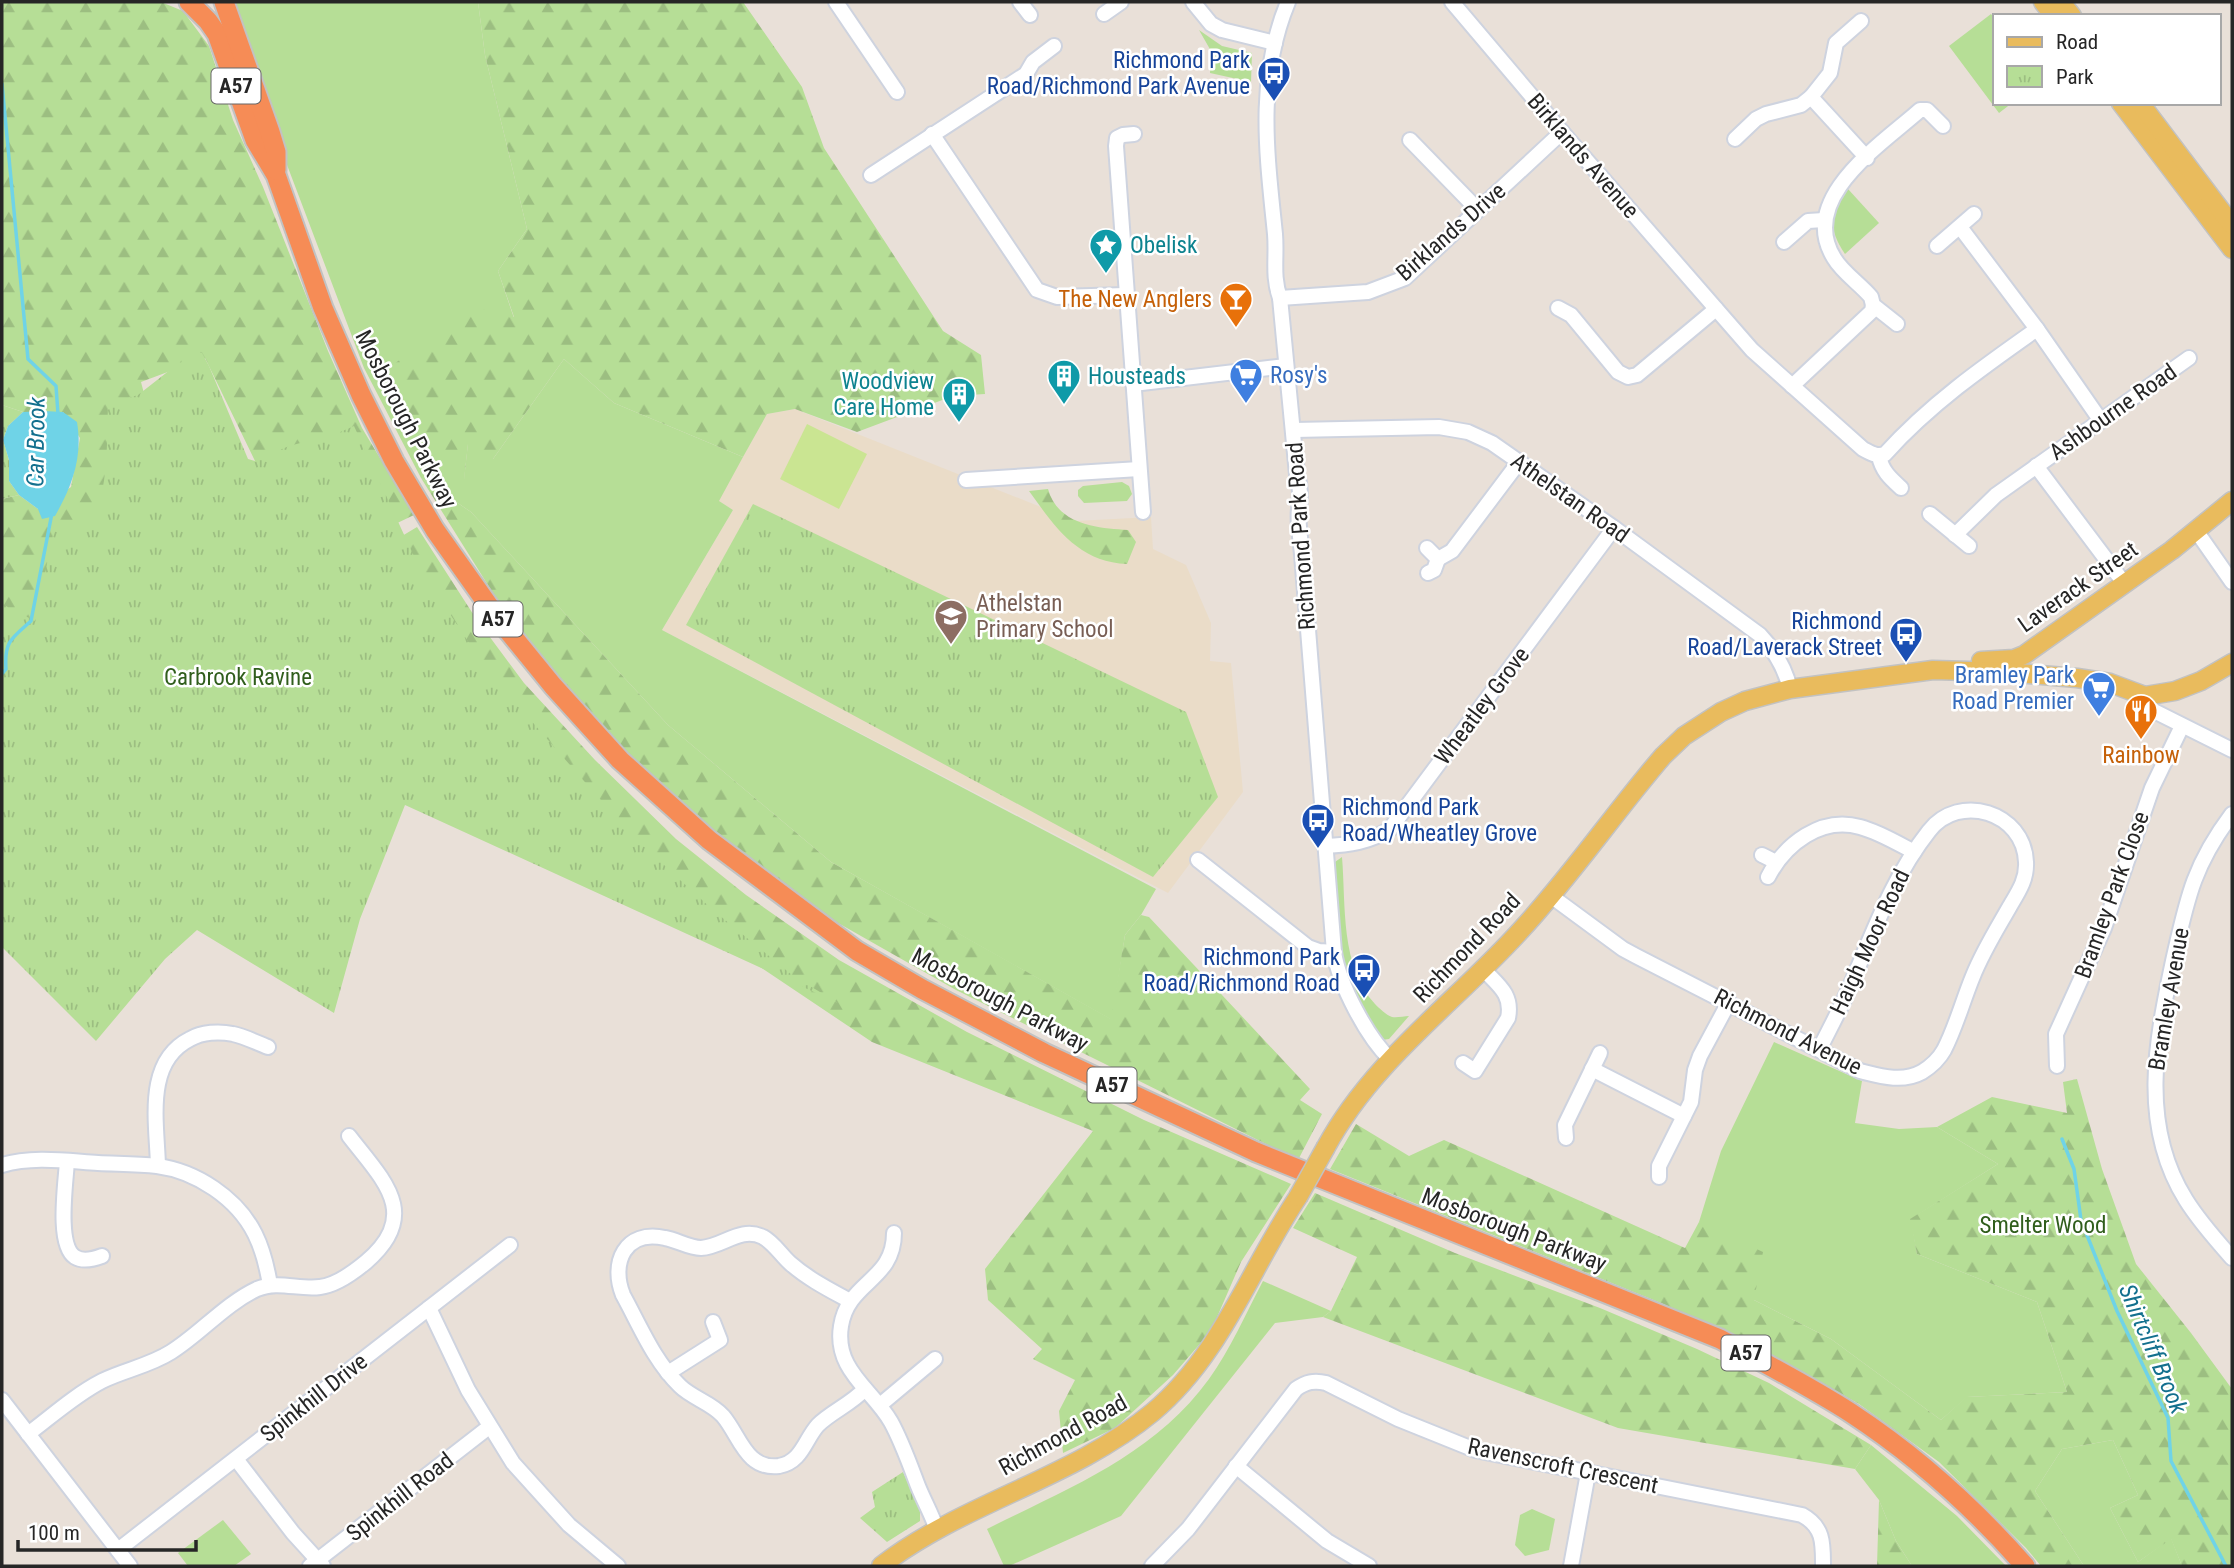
<svg xmlns="http://www.w3.org/2000/svg" width="2234" height="1568" viewBox="0 0 2234 1568" font-family="'Roboto Condensed',sans-serif">
  <style>
    .education { fill: #eadcc8 }
    .grass { fill: #b6de96 }
    .forest { fill: url(#forest-firs) }
    .park { fill: url(#park-tufts) }
    .pitch { fill: #cae592 }
    .water { fill: #6fd3e7 }
    .lines { fill: none; stroke-linecap: round; stroke-linejoin: round }
    .stream { stroke: #6fd3e7; stroke-width: 3.5 }
    .minor-casing { stroke: #ced3df; stroke-width: 18 }
    .major-casing { stroke: #c2c2c2; stroke-width: 21 }
    .highway-casing { stroke: #c2c2c2; stroke-width: 23 }
    .minor { stroke: #fff; stroke-width: 14 }
    .major { stroke: #e9bb5d; stroke-width: 18 }
    .highway { stroke: #f68c56; stroke-width: 19 }
    .major-bridge-casing { stroke: #c2c2c2; stroke-width: 21; stroke-linecap: butt }
    .major-bridge { stroke: #e9bb5d; stroke-width: 18 }
    .labels { text-anchor: middle; dominant-baseline: central; stroke-width: 5; stroke-linejoin: round; paint-order: stroke }
    .shield { fill: #fff; stroke: #676767; stroke-width: 2 }
    .shield-label { font-size: 21px; font-weight: bold; fill: #262626 }
    .transit-label { font-size: 23px; fill: #164399; stroke: #fff; text-anchor: end }
    .street-label { font-size: 23px; fill: #262626; stroke: #fff }
    .culture-label { font-size: 23px; fill: #0d838f; stroke: #fff; text-anchor: start }
    .food-label { font-size: 23px; fill: #c56008; stroke: #fff; text-anchor: end }
    .shop-label { font-size: 23px; fill: #366cbe; stroke: #fff; text-anchor: start }
    .education-label { font-size: 23px; fill: #785e54; stroke: #fff; text-anchor: start }
    .park-label { font-size: 23px; fill: #305e1c; stroke: #fff }
    .water-label { font-size: 24px; font-style: italic; fill: #13708e; stroke: #fff }
  </style>
  <defs>
    <pattern id="forest-firs" width="22" height="20" patternUnits="userSpaceOnUse" patternTransform="scale(1.75)"><rect width="22" height="20" fill="#b6de96"/><path d="M5 1l3.5 6h-7zM16 11l3.5 6h-7z" fill="#9cbe81"/></pattern>
    <pattern id="park-tufts" width="24" height="20" patternUnits="userSpaceOnUse" patternTransform="scale(1.75)"><rect width="24" height="20" fill="#b6de96"/><path d="M3 7l-1-3M5 7V3M7 7l1-3M15 17l-1-3M17 17v-4M19 17l1-3" fill="none" stroke="#9cbe81"/></pattern>
  </defs>
  <rect width="100%" height="100%" fill="#e9e0d8"/>
  <path class="education" d="M795,409L1076,521L1151,517L1153,549L1186,565L1211,623L1210,661L1231,663L1243,792L1168,893L662,630L733,510L718,501L767,414Z"/>
  <g class="grass">
    <path d="M231,2H478L485,55L527,229L498,271L514,318L472,308L464,479L468,443L493,459L564,359L614,403L743,457L719,501L733,510L662,630L1156,889L1141,915L1125,935L1112,1020L831,862L668,725L471,512L421,478L364,368L259,91Z"/>
    <path d="M1991,14L1994,18V103H2012L1999,113L1949,46Z"/>
    <path d="M1199,30L1222,46L1252,53L1251,82L1210,73L1211,51Z"/>
    <path d="M1848,189L1879,223L1845,254C1828,229 1829,213 1848,189Z"/>
    <path d="M1122,482L1129,486L1132,494L1127,501L1084,503L1078,496V490L1083,486Z"/>
    <path d="M1342,857C1346,906 1340,966 1375,1004C1379,1008 1386,1015 1392,1017C1397,1018 1404,1016 1409,1016L1389,1039L1382,1040C1368,1025 1350,995 1344,975C1333,942 1337,896 1335,862Z"/>
    <path d="M1774,1042L1862,1081L1855,1123L1899,1129L1937,1127L1998,1164L1911,1219L1917,1254L2037,1302L2067,1392L1967,1397L1941,1420L1831,1339L1754,1300L1699,1222L1721,1151Z"/>
    <path d="M1263,1281L1331,1311L1323,1317L1275,1323L1121,1516L1009,1566H1004L987,1529C1068,1488 1153,1456 1209,1379C1230,1350 1246,1313 1263,1281Z"/>
    <path d="M2113,1440L2138,1495L2110,1508L2138,1562L2171,1538L2182,1566H2084L2035,1491L2062,1449Z"/>
    <path d="M1871,1445L1957,1516L2006,1566H1912L1896,1541L1879,1500L1855,1469Z"/>
    <path d="M1532,1509L1555,1519L1549,1550L1525,1556L1515,1545L1520,1515Z"/>
    <path d="M223,1520L251,1554L234,1566H188L178,1553Z"/>
  </g>
  <g class="forest">
    <path d="M2,2H161L183,11L209,46L233,120L263,187L328,351L362,428L414,515L389,527L255,461L205,358L141,382L161,459L2,753V499L19,495L38,509L71,487L80,438L63,412H23L2,405Z"/>
    <path d="M478,2H743L802,87L824,148L943,331L981,355L985,394L953,396L857,432L795,409L767,414L743,457L614,403L564,359L493,459L482,460L468,444L464,480L434,459L401,400L394,364L472,307L514,317L498,271L527,229L485,55Z"/>
    <path d="M421,478L471,512L668,725L831,862L1111,1019L1125,935L1141,915L1149,917L1310,1089L1300,1100L1322,1114L1298,1160L956,990L824,915L724,840L631,757L563,682L496,598Z"/>
    <path d="M1048,489C1058,525 1097,528 1128,530L1136,542L1127,564C1078,562 1055,527 1029,491Z"/>
    <path d="M417,527L475,617L524,683L595,760L676,839L746,895L839,960L967,1032L1144,1120L1291,1184L1241,1262L1211,1331L1173,1375L1115,1428L1063,1453L1059,1411L1075,1380L1033,1359L1042,1349L988,1300L985,1269L1093,1131L872,1042L699,926L621,855L392,542Z"/>
    <path d="M2077,1079L2102,1169L2136,1264L2191,1333L2232,1389V1566H2182L2171,1539L2138,1562L2110,1508L2138,1495L2113,1440L2062,1449L2035,1491L2084,1566H2041L2026,1548L1939,1462L1859,1404L1749,1342L1661,1303L1330,1169L1356,1124L1409,1156L1444,1140L1685,1248L1699,1222L1763,1252L1754,1300L1831,1339L1941,1420L1966,1397L2067,1392L2037,1302L1917,1254L1910,1219L1998,1164L1937,1127L1992,1097L2067,1113L2063,1082Z"/>
    <path d="M1315,1193L1455,1253L1600,1308L1697,1349L1769,1383L1871,1445L1855,1469L1618,1428L1323,1317L1331,1311L1357,1257L1293,1228Z"/>
    <path d="M1879,1500L1896,1541L1912,1566H1877Z"/>
  </g>
  <g class="park">
    <path d="M196,353H202L209,366L248,459L255,461L289,446L338,433L354,426L418,565L486,669L598,797L667,868L713,910L792,975L838,1003L405,805L360,919L334,1013L197,930L165,959L96,1041L2,947V604L35,621L56,521C69,522 83,524 93,513C109,496 107,428 108,404L138,395L189,355Z"/>
    <path d="M2,405L23,412L8,426L3,440L9,460V481L19,495L2,499Z"/>
    <path d="M753,504L1186,712L1218,797L1153,877L686,625Z"/>
    <path d="M903,1472L920,1510V1521L887,1542L860,1518L875,1507L872,1492Z"/>
  </g>
  <path class="pitch" d="M807,424L867,454L839,509L780,479Z"/>
  <path class="water" d="M44,411L63,412L77,422C83,457 72,486 55,516L42,519L38,509L19,495L9,481V460L3,440L8,426L23,412Z"/>
  <g class="lines">
    <g class="stream">
      <path d="M2,84L28,359L56,386L58,414"/>
      <path d="M2,674L6,669C4,641 12,638 31,621L52,513"/>
      <path d="M2062,1139L2074,1169L2081,1220L2117,1311L2168,1418L2171,1461L2226,1566"/>
    </g>
    <defs>
      <g id="minor">
        <path d="M836,2L897,92"/>
        <path d="M1020,2L1030,15"/>
        <path d="M1193,2L1211,24L1222,30L1275,43"/>
        <path d="M1288,2C1256,79 1267,155 1275,234C1277,257 1272,276 1280,298L1297,475C1301,487 1300,497 1299,509C1297,523 1301,541 1302,555L1334,952C1339,984 1367,1037 1390,1059"/>
        <path d="M1452,2L1562,132L1752,350L1863,449C1871,453 1876,457 1885,454C1929,405 1983,367 2037,329"/>
        <path d="M1104,14L1121,2"/>
        <path d="M1811,97L1867,158"/>
        <path d="M932,134L1037,290L1057,297L1125,295"/>
        <path d="M1134,134L1123,135L1117,138L1116,146L1143,512"/>
        <path d="M1735,139L1756,119L1766,114L1801,105L1811,97L1830,73L1836,43L1861,21"/>
        <path d="M1410,140L1478,210"/>
        <path d="M871,175L1026,74L1033,62L1054,46"/>
        <path d="M1960,227L2037,329L2101,421"/>
        <path d="M1784,242L1808,221L1824,220"/>
        <path d="M1937,246L1974,214"/>
        <path d="M1280,298L1368,292L1405,278L1562,132"/>
        <path d="M1558,308L1571,315L1618,372L1628,377L1637,375L1716,309"/>
        <path d="M1897,324L1873,305L1871,297C1860,284 1842,272 1834,258C1797,198 1882,144 1920,110H1927L1943,126"/>
        <path d="M1133,384L1286,366"/>
        <path d="M1792,386L1872,311L1873,305"/>
        <path d="M1294,430L1439,427L1468,432L1492,443L1614,528L1760,635C1775,651 1785,667 1790,689"/>
        <path d="M1879,456C1882,471 1890,478 1901,488"/>
        <path d="M2036,466L2124,583"/>
        <path d="M966,480L1139,469"/>
        <path d="M1930,514L1969,546"/>
        <path d="M2197,532L2232,582"/>
        <path d="M1955,535L1996,495L2189,358"/>
        <path d="M1427,548L1438,559L1434,570L1428,573"/>
        <path d="M1438,559L1452,551L1519,462"/>
        <path d="M2145,696L2147,703L2154,711L2232,750"/>
        <path d="M2232,814C2193,866 2187,899 2173,961C2156,1041 2139,1125 2186,1200C2199,1221 2216,1240 2232,1258"/>
        <path d="M1325,846C1349,845 1370,842 1390,829L1614,528"/>
        <path d="M1762,855L1776,862"/>
        <path d="M1198,860L1308,947L1319,951L1334,952"/>
        <path d="M1768,877C1785,844 1821,816 1860,827C1879,832 1897,843 1914,852"/>
        <path d="M1551,896L1623,949L1636,956L1860,1071C1880,1076 1902,1083 1922,1072C1930,1067 1939,1059 1944,1050C1956,1027 1963,1000 1973,976C1983,951 1997,929 2010,906C2019,891 2027,879 2026,862C2024,812 1959,792 1929,831C1894,875 1874,930 1852,982C1843,1004 1831,1026 1820,1048"/>
        <path d="M1463,1063L1475,1071L1508,1018C1513,994 1498,985 1482,968"/>
        <path d="M2057,1066L2056,1034L2104,928L2152,788L2182,726"/>
        <path d="M1592,1069L1684,1116"/>
        <path d="M1566,1138L1565,1125L1600,1053"/>
        <path d="M67,1161C66,1181 56,1245 75,1257C83,1262 94,1259 102,1256"/>
        <path d="M2,1165C33,1156 66,1161 98,1163C117,1164 137,1164 157,1166C196,1171 237,1198 255,1234C263,1250 267,1267 270,1285"/>
        <path d="M158,1166C157,1123 144,1062 190,1039C202,1032 219,1031 233,1034C244,1036 257,1043 268,1047"/>
        <path d="M1659,1177V1166L1691,1102L1695,1070L1700,1056L1729,1002"/>
        <path d="M894,1233C894,1281 848,1281 841,1326C834,1370 872,1389 891,1422C902,1442 910,1465 918,1486C924,1501 932,1515 937,1530"/>
        <path d="M850,1301C830,1290 808,1279 790,1263C781,1255 774,1243 763,1237C740,1226 723,1247 701,1248C689,1248 677,1240 665,1238C625,1229 610,1263 623,1295C640,1326 654,1361 680,1386C692,1398 712,1403 723,1416C740,1436 746,1470 779,1466C802,1462 805,1439 818,1425C831,1412 851,1404 865,1389"/>
        <path d="M429,1308L468,1390L513,1463L569,1525L618,1566"/>
        <path d="M668,1373L720,1340L713,1322"/>
        <path d="M2,1400L130,1566"/>
        <path d="M880,1405L935,1359"/>
        <path d="M28,1434C52,1416 75,1395 102,1381C124,1370 149,1366 171,1352C200,1334 225,1304 257,1289C278,1280 299,1290 320,1287C337,1285 354,1272 366,1262C422,1214 383,1180 349,1136"/>
        <path d="M236,1459L293,1533L323,1566"/>
        <path d="M1236,1466L1327,1541L1369,1566"/>
        <path d="M118,1550L510,1245"/>
        <path d="M310,1566L489,1427"/>
        <path d="M1152,1566L1188,1529L1296,1389C1306,1382 1314,1380 1326,1383L1398,1419L1475,1450L1802,1515C1824,1527 1823,1544 1823,1566"/>
        <path d="M1571,1566L1588,1473"/>
      </g>
      <g id="major">
        <path d="M2043,2L2054,16"/>
        <path d="M2061,2L2072,16"/>
        <path d="M2121,103L2232,249"/>
        <path d="M2140,103L2232,225"/>
        <path d="M1981,661L2014,659L2024,655L2172,550L2232,501"/>
        <path d="M1326,1147C1373,1060 1456,1002 1521,930C1572,875 1614,813 1663,756L1684,736L1721,712L1745,701L1790,689L1933,670L2006,672L2077,678L2110,683L2145,696L2175,691L2201,681L2232,663"/>
        <path d="M881,1566C964,1502 1072,1479 1153,1412C1221,1355 1250,1269 1298,1197"/>
      </g>
      <g id="highway">
        <path d="M189,2L208,21L217,34L255,140L276,175L323,308L361,395L394,461L435,530L496,616L553,686L620,760L709,840L857,951L922,989L1044,1053L1256,1152L1720,1339C1764,1363 1809,1386 1851,1413C1915,1455 1975,1509 2025,1566"/>
        <path d="M224,2L270,132L276,152V170"/>
      </g>
    </defs>
    <use href="#minor" class="minor-casing"/>
    <use href="#major" class="major-casing"/>
    <use href="#highway" class="highway-casing"/>
    <use href="#minor" class="minor"/>
    <use href="#major" class="major"/>
    <use href="#highway" class="highway"/>
    <defs>
      <path id="major-bridge" d="M1298,1197L1326,1147"/>
    </defs>
    <use href="#major-bridge" class="major-bridge-casing"/>
    <use href="#major-bridge" class="major-bridge"/>
  </g>
  <defs>
    <symbol id="bus-pin" viewBox="-11 -11 22 30"><path d="M0 17L-7.5 6A9.5 9.5 0 1 1 7.5 6Z" fill="#1a4fb4" stroke="#fff"/><path d="M-5-6H5V4H4V6H2V4H-2V6H-4V4H-5ZM-3.5-4V0h7V-4ZM-3.5 1.2v1.5H-2V1.2ZM2 1.2v1.5H3.5V1.2Z" fill="#fff"/></symbol>
    <symbol id="sight-pin" viewBox="-11 -11 22 30"><path d="M0 17L-7.5 6A9.5 9.5 0 1 1 7.5 6Z" fill="#0f9aa8" stroke="#fff"/><path d="M0-6L1.8-2.2L6-1.7L2.9 1.2L3.7 5.4L0 3.3L-3.7 5.4L-2.9 1.2L-6-1.7L-1.8-2.2Z" fill="#fff"/></symbol>
    <symbol id="bar-pin" viewBox="-11 -11 22 30"><path d="M0 17L-7.5 6A9.5 9.5 0 1 1 7.5 6Z" fill="#e8710a" stroke="#fff"/><path d="M-6-5H6L.8 .8V4.5H3.5V6h-7V4.5H-.8V.8Z" fill="#fff"/></symbol>
    <symbol id="supermarket-pin" viewBox="-11 -11 22 30"><path d="M0 17L-7.5 6A9.5 9.5 0 1 1 7.5 6Z" fill="#3f7fe0" stroke="#fff"/><path d="M-6-5.5h2.5l.6 2H6L4.5 2H-2.5L-4.4-4H-6ZM-1.5 3.2a1.3 1.3 0 1 0 .1 0ZM3 3.2a1.3 1.3 0 1 0 .1 0Z" fill="#fff"/></symbol>
    <symbol id="building-pin" viewBox="-11 -11 22 30"><path d="M0 17L-7.5 6A9.5 9.5 0 1 1 7.5 6Z" fill="#0f9aa8" stroke="#fff"/><path d="M-4-6H4V6H1V3H-1V6H-4ZM-2.5-4.3h1.7v1.8h-1.7ZM.8-4.3h1.7v1.8H.8ZM-2.5-1h1.7V.8h-1.7ZM.8-1h1.7V.8H.8Z" fill="#fff"/></symbol>
    <symbol id="school-pin" viewBox="-11 -11 22 30"><path d="M0 17L-7.5 6A9.5 9.5 0 1 1 7.5 6Z" fill="#8d6e63" stroke="#fff"/><path d="M0-5L7-2L0 1L-7-2ZM-4 1L0 2.5L4 1V4Q0 6-4 4Z" fill="#fff"/></symbol>
    <symbol id="restaurant-pin" viewBox="-11 -11 22 30"><path d="M0 17L-7.5 6A9.5 9.5 0 1 1 7.5 6Z" fill="#e8710a" stroke="#fff"/><path d="M-5-6h1v4h1v-4h1v4h1v-4h1v5L-1.5 .5V6h-2V.5L-5-1ZM5-6V6H3V1.5H1.5Q1.5-4 5-6Z" fill="#fff"/></symbol>
  </defs>
  <g fill-rule="evenodd">
    <use href="#bus-pin" x="1255" y="54" width="38" height="52"/>
    <use href="#sight-pin" x="1087" y="226" width="38" height="52"/>
    <use href="#bar-pin" x="1217" y="280" width="38" height="52"/>
    <use href="#supermarket-pin" x="1227" y="356" width="38" height="52"/>
    <use href="#building-pin" x="1045" y="357" width="38" height="52"/>
    <use href="#building-pin" x="940" y="375" width="38" height="52"/>
    <use href="#school-pin" x="932" y="597" width="38" height="52"/>
    <use href="#bus-pin" x="1887" y="615" width="38" height="52"/>
    <use href="#supermarket-pin" x="2080" y="669" width="38" height="52"/>
    <use href="#restaurant-pin" x="2122" y="692" width="38" height="52"/>
    <use href="#bus-pin" x="1299" y="801" width="38" height="52"/>
    <use href="#bus-pin" x="1345" y="951" width="38" height="52"/>
  </g>
  <g class="labels">
    <g class="shield">
      <rect x="211.5" y="68.5" width="49" height="35" rx="5"/>
      <rect x="473.5" y="601.5" width="49" height="35" rx="5"/>
      <rect x="1087.5" y="1067.5" width="49" height="35" rx="5"/>
      <rect x="1721.5" y="1335.5" width="49" height="35" rx="5"/>
    </g>
    <g class="shield-label">
      <text x="236" y="86">A57</text>
      <text x="498" y="619">A57</text>
      <text x="1112" y="1085">A57</text>
      <text x="1746" y="1353">A57</text>
    </g>
    <g class="transit-label">
      <text x="1250" y="60">Richmond Park<tspan x="1250" dy="26">Road/Richmond Park Avenue</tspan></text>
      <text x="1882" y="621">Richmond<tspan x="1882" dy="26">Road/Laverack Street</tspan></text>
      <text x="1342" y="807" text-anchor="start">Richmond Park<tspan x="1342" dy="26">Road/Wheatley Grove</tspan></text>
      <text x="1340" y="957">Richmond Park<tspan x="1340" dy="26">Road/Richmond Road</tspan></text>
    </g>
    <g class="street-label">
      <text transform="translate(1583 156) rotate(49)">Birklands Avenue</text>
      <text transform="translate(1451 232) rotate(-41)">Birklands Drive</text>
      <text transform="translate(2113 412) rotate(-35)">Ashbourne Road</text>
      <text transform="translate(406 419) rotate(63)">Mosborough Parkway</text>
      <text transform="translate(1570 498) rotate(35)">Athelstan Road</text>
      <text transform="translate(1301 536) rotate(-94)">Richmond Park Road</text>
      <text transform="translate(2078 587) rotate(-35)">Laverack Street</text>
      <text transform="translate(1482 706) rotate(-53)">Wheatley Grove</text>
      <text transform="translate(2112 895) rotate(-70)">Bramley Park Close</text>
      <text transform="translate(1870 942) rotate(-65)">Haigh Moor Road</text>
      <text transform="translate(1467 948) rotate(-46)">Richmond Road</text>
      <text transform="translate(2169 999) rotate(-80)">Bramley Avenue</text>
      <text transform="translate(1000 1000) rotate(28)">Mosborough Parkway</text>
      <text transform="translate(1788 1032) rotate(27)">Richmond Avenue</text>
      <text transform="translate(1514 1230) rotate(21)">Mosborough Parkway</text>
      <text transform="translate(314 1398) rotate(-38)">Spinkhill Drive</text>
      <text transform="translate(1063 1435) rotate(-29)">Richmond Road</text>
      <text transform="translate(1563 1466) rotate(12)">Ravenscroft Crescent</text>
      <text transform="translate(400 1497) rotate(-38)">Spinkhill Road</text>
    </g>
    <g class="culture-label">
      <text x="1130" y="245">Obelisk</text>
      <text x="1088" y="376">Housteads</text>
      <text x="934" y="381" text-anchor="end">Woodview<tspan x="934" dy="26">Care Home</tspan></text>
    </g>
    <g class="food-label">
      <text x="1212" y="299">The New Anglers</text>
      <text x="2141" y="755" text-anchor="middle">Rainbow</text>
    </g>
    <g class="shop-label">
      <text x="1270" y="375">Rosy's</text>
      <text x="2074" y="675" text-anchor="end">Bramley Park<tspan x="2074" dy="26">Road Premier</tspan></text>
    </g>
    <g class="education-label">
      <text x="976" y="603">Athelstan<tspan x="976" dy="26">Primary School</tspan></text>
    </g>
    <g class="park-label">
      <text x="238" y="677">Carbrook Ravine</text>
      <text x="2043" y="1225">Smelter Wood</text>
    </g>
    <g class="water-label">
      <text transform="translate(36 442) rotate(-89)">Car Brook</text>
      <text transform="translate(2153 1349) rotate(67)">Shirtcliff Brook</text>
    </g>
  </g>
  <rect width="2234" height="1568" fill="none" stroke="#262626" stroke-width="7"/>
  <rect x="1993" y="14" width="228" height="91" fill="#ffffff" stroke="#a8a8a8" stroke-width="2"/>
  <rect x="2007" y="37" width="35" height="10" fill="#e9bb5d" stroke="#a8a8a8" stroke-width="2"/>
  <text x="2056" y="49" font-size="21" fill="#262626">Road</text>
  <rect x="2007" y="66" width="35" height="21" fill="url(#park-tufts)" stroke="#a8a8a8" stroke-width="2"/>
  <text x="2056" y="84" font-size="21" fill="#262626">Park</text>
  <path d="M18 1540v10h178v-10" fill="none" stroke="#262626" stroke-width="3.5"/>
  <text x="28" y="1540" font-size="21" fill="#262626" stroke="#ffffff" stroke-width="5" paint-order="stroke">100 m</text>
</svg>
